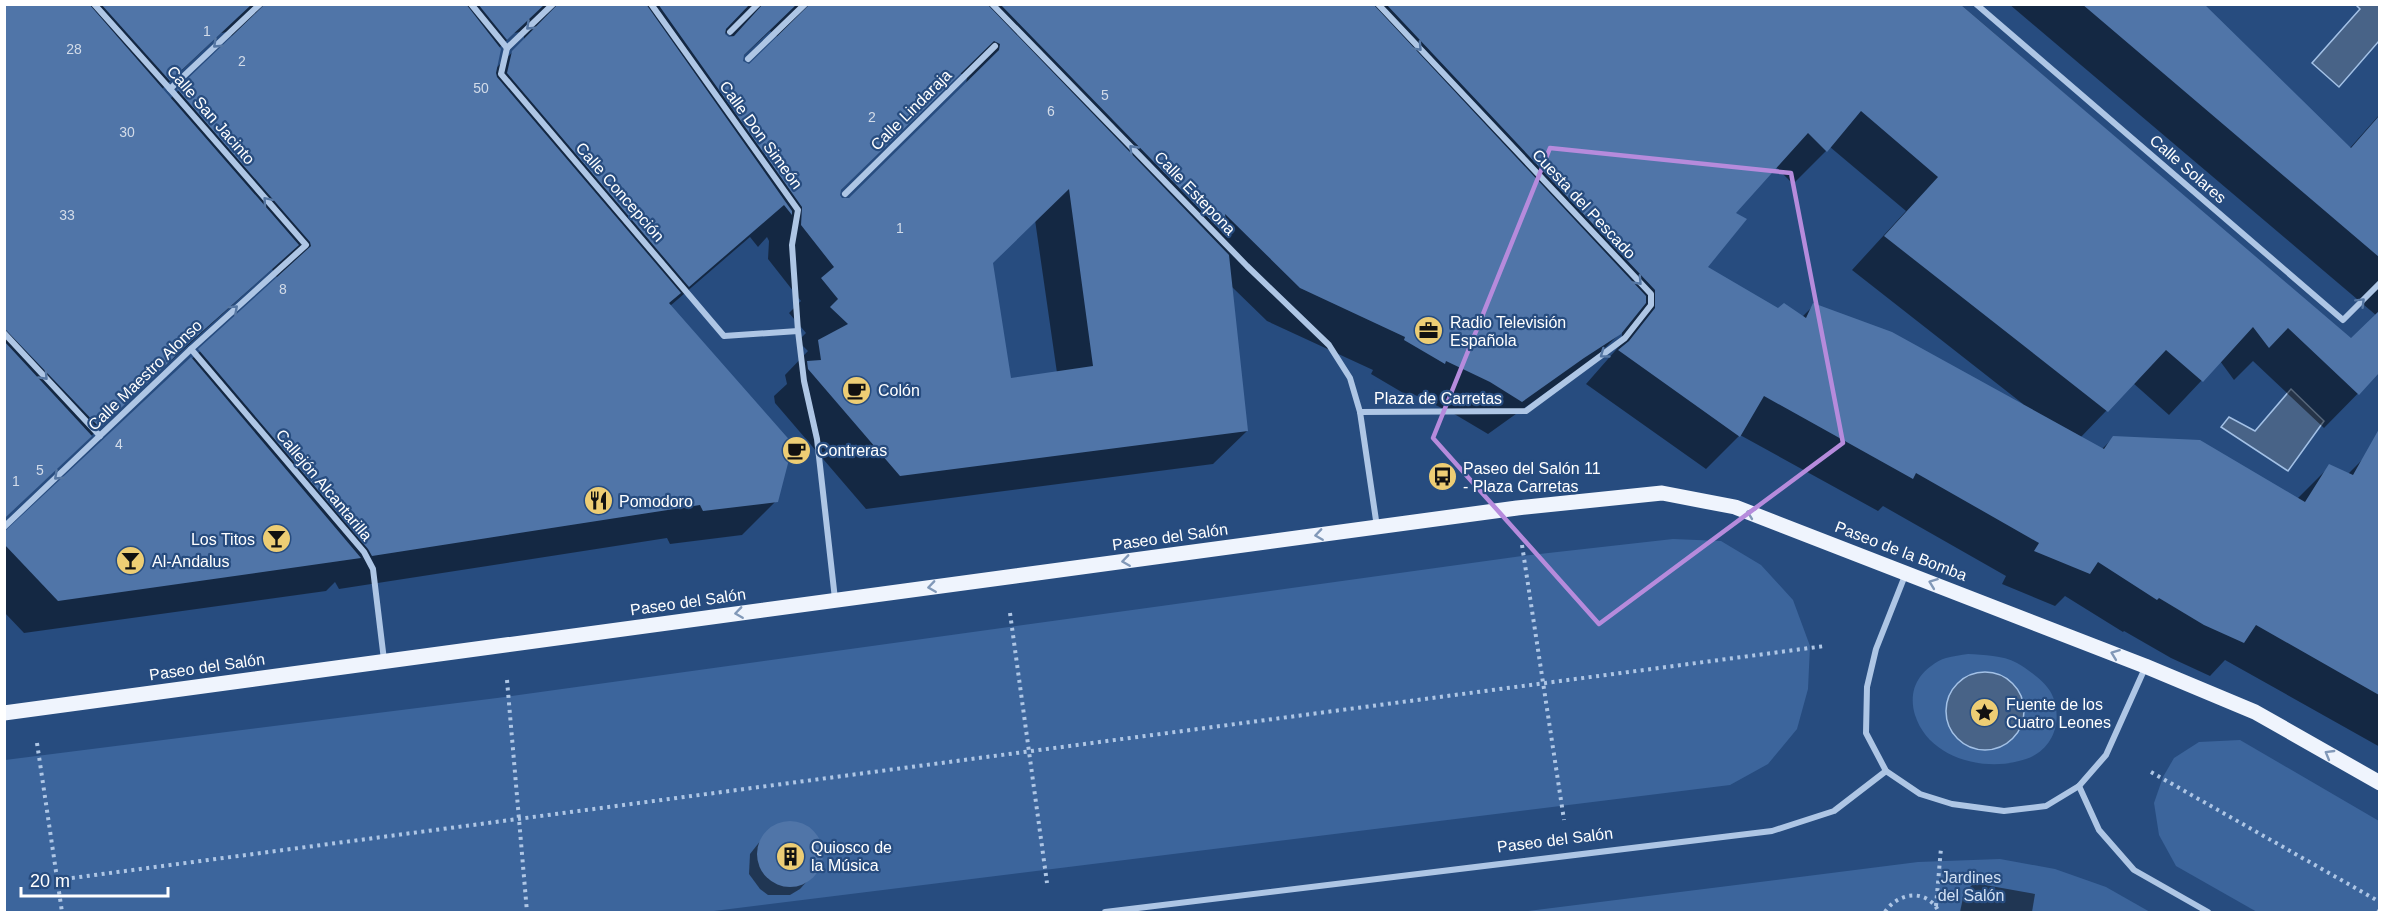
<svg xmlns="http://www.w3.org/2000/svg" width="2384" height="917" viewBox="0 0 2384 917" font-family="Arial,sans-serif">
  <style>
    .green { fill: #3c659c }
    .water { fill: #486387; stroke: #a3c1e6; stroke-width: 1.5 }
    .shadow { fill: #0007; fill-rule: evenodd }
    .building { fill: #5075a8; fill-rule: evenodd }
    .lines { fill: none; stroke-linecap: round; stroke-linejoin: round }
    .path { stroke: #aec6e5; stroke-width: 4; stroke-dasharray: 3 4.5; stroke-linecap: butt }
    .street { stroke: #aec6e5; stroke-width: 6 }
    .primary { stroke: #eff4fd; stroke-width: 15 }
    .oneway { stroke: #5677a3 }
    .oneway2 { stroke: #8198b8 }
    .marked { fill: none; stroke: #b68bdc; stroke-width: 4.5; stroke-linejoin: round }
    .labels { text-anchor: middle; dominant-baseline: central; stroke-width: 4.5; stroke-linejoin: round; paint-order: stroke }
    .number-label { font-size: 14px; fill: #d3dce9 }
    .street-label { font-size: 16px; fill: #fff; stroke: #274c7f }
    .poi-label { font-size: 16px; fill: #fff; stroke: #274c7f; text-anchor: start }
    .park-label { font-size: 16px; fill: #d1e0f4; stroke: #274c7f }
  </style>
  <rect width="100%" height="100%" fill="#274c7f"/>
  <g class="green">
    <path d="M1673,539L1721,541L1761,565L1793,600L1810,646L1808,689L1797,729L1768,764L1730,785L706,912H5V760L497,698L1522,556Z"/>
    <path d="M1968,654C1984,655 2002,655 2017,663C2029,670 2049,684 2053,697C2063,723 2052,750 2026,759C1986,773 1929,759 1915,715C1911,702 1912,688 1920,677C1926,669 1936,661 1946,658C1953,656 1961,655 1968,654Z"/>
    <path d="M2240,740L2379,821V912H2257L2176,866L2159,835L2154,803L2163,777L2174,758L2199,742Z"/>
    <path d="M2000,859L2055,869L2106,887L2150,912H1521L1918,862Z"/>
  </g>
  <g class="water">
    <path d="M2356,5H2379V41L2339,87L2312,63L2360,9Z"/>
    <path d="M2291,389L2324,421L2288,471L2221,427L2229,417L2255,431Z"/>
    <circle cx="1985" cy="711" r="39"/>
  </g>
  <g class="shadow">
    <path d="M4,4H1960L2351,340L2377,316L2009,4H2202L2349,149L2380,114V374L2378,373L2324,428L2253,361L2234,380L2220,361L2169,415L2133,383L2080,438L2102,449L2113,438L2297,499L2330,466L2348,474L2364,458L2380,465V747L2225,660L2210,676L2171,658L2124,631L2123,632L2065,596L2055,606L2002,584L2006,576L1883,506L1878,511L1740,435L1706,469L1586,384L1622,343V331L1586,367L1548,391L1488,434L1456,415L1413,394L1410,397L1371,374L1373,370L1267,321L1231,286L1247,431L1213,464L866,509L775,403L774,396L787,384L785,375L808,351L798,341L806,333L789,313L801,301L768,259L769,241L767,237L758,247L750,237L670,306L776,501L742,535L670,544L667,538L339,589L335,582L326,591L24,633L4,612V533L278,279L272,269L152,378L4,519ZM722,31L733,37L726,38ZM770,31L777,36L776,41L752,64L744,65L742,57ZM227,32L232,36L169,100L161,90L221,33ZM520,32L524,34V41L495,69L499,48L514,33ZM960,73L967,78L966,84L849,199L841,200L838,195L840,191ZM1830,147L1906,211L1852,270L2023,404L2022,405L1814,305L1802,317L1778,310L1705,267L1733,213L1776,167L1793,184ZM1035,220L1057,373L1009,380L992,263Z"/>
    <path d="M792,823L811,831L817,839L821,849V860L817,870L800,889L790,895H768L760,889L749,874L750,854L765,835L782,824Z"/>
    <path d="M1974,883L2035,894L2032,912H1960L1964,893Z"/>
  </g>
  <g class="building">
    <path d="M4,4H89L299,245L187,345L100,428L4,328Z"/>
    <path d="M101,4H252L170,81Z"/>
    <path d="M265,4H466L501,49L496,73L497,77L681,293L669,303L793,444L778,502L703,511L700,505L372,556L368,549L198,349L311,246L310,242L177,89Z"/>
    <path d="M478,4H545L507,40Z"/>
    <path d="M558,4H646L792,211V215L784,205L689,287L507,73L512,51Z"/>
    <path d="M658,4H750L726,29L725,34L729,37L734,36L763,4H797L744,55L743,61L749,64L810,4H987L1229,255L1248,431L900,476L808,369L807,361L821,360L818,340L848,324L830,307L838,299L821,278L834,267L801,225L802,207ZM994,41L1000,44L999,50L849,198H842L840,195L841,190ZM1069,189L1093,366L1011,378L993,263Z"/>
    <path d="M1000,4H1373L1646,296V303L1621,334L1584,358L1522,402L1490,382L1446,361L1445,364L1404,340L1405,337L1300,288L1225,214L1228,238Z"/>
    <path d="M1386,4H1960L2351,338L2379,311V373L2359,395L2288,328L2269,348L2253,327L2203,382L2166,350L2108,412L1884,236L1938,177L1861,111L1827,152L1808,133L1736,213L1747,219L1708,267L1778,308L1784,303L1806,318L1813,303L1892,332L2104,449L2113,436L2200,440L2305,502L2329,464L2353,475L2379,429V695L2256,625L2244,643L2204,625L2159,598L2157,600L2098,562L2090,574L2034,551L2039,543L1916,473L1913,479L1764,396L1740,437L1618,350L1629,341L1655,308V290Z"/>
    <path d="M2082,4H2204L2351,148L2379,116V257Z"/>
    <path d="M4,341L92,436L4,519Z"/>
    <path d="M191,357L361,558L58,601L4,544V532Z"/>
    <circle cx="790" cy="854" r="33"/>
  </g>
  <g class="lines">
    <g class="path">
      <path d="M1522,545L1564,820"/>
      <path d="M1010,613L1047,883"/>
      <path d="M507,680L527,912"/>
      <path d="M37,743L62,912"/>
      <path d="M2151,772L2380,902"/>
      <path d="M57,880L1825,646"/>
      <path d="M1936,906L1941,848"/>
      <path d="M1885,912C1898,892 1927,888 1939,912"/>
      <path d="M2378,912L2380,910"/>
    </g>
    <g class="street">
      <path d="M471,4L507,48"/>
      <path d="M651,4L798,210L792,245L798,331L804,381L817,439L835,599"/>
      <path d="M992,4L1247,266L1329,345L1350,378L1360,412L1377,527"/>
      <path d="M1976,4L2343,320L2380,283"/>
      <path d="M730,32L758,4"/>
      <path d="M507,48L501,74L724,336L798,331"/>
      <path d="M507,48L553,4"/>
      <path d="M748,59L805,4"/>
      <path d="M170,89L260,4"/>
      <path d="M845,194L995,46"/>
      <path d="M4,333L100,436"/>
      <path d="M191,349L364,552L373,569L384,660"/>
      <path d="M1360,412L1526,411L1625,338L1651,305V294L1378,4"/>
      <path d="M4,527L191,349L306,245L170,89L94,4"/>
      <path d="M1906,573L1876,649L1867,687L1866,733L1886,771L1920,794L1952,804L2004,811L2046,806L2079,786L2106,755L2145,668"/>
      <path d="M2079,786L2099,830L2134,870L2208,912"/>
      <path d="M1105,912L1772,831L1834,811L1886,771"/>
    </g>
    <path class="primary" d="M4,713L1517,508L1662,493L1735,507L2145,666L2255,712L2380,783"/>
  </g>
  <defs><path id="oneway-chevron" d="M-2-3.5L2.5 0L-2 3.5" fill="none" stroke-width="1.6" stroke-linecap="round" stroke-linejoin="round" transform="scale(1.5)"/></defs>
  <g class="oneway">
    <use href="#oneway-chevron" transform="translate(530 26) rotate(137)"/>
    <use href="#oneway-chevron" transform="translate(217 44) rotate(137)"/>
    <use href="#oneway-chevron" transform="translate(1418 47) rotate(47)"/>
    <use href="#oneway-chevron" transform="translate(1133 149) rotate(-134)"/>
    <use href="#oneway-chevron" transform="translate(267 201) rotate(-131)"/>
    <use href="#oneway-chevron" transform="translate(1638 281) rotate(47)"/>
    <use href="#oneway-chevron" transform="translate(2361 302) rotate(-45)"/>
    <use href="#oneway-chevron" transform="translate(234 309) rotate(-42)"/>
    <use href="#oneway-chevron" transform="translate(1604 354) rotate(144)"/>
    <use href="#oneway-chevron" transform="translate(44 376) rotate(47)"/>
    <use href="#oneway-chevron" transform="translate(58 476) rotate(137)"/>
  </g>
  <g class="oneway2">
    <use href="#oneway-chevron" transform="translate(1751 513) rotate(-159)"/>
    <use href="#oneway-chevron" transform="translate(1319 535) rotate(172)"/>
    <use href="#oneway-chevron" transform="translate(1126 561) rotate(172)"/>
    <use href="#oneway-chevron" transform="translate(1933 583) rotate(-159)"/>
    <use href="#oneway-chevron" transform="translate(932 587) rotate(172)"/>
    <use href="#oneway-chevron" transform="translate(739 613) rotate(172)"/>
    <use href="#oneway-chevron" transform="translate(2115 654) rotate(-159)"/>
    <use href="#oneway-chevron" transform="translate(2329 754) rotate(-150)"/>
  </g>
  <path class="marked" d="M1550,148L1791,173L1843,443L1599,624L1433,438Z"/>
  <defs>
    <symbol id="office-disc" viewBox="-11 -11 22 22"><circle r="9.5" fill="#edcd74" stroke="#274c7f"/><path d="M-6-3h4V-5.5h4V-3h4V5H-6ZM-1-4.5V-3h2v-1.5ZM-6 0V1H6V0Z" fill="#111"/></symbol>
    <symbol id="cafe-disc" viewBox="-11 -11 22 22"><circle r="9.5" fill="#edcd74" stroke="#274c7f"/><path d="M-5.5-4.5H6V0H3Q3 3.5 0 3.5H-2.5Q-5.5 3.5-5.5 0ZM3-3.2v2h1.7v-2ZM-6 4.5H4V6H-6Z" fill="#111"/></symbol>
    <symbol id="bus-disc" viewBox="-11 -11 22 22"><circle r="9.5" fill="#edcd74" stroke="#274c7f"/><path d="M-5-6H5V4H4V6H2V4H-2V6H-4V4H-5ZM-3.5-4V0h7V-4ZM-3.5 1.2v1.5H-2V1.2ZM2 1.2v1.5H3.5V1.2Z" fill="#111"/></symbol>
    <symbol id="restaurant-disc" viewBox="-11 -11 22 22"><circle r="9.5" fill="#edcd74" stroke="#274c7f"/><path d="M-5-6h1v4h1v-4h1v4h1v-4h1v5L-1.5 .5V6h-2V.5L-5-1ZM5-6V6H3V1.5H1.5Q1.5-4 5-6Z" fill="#111"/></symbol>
    <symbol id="bar-disc" viewBox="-11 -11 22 22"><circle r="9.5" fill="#edcd74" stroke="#274c7f"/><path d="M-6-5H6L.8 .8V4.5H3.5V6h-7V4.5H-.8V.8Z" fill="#111"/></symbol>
    <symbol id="sight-disc" viewBox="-11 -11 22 22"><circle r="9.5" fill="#edcd74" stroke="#274c7f"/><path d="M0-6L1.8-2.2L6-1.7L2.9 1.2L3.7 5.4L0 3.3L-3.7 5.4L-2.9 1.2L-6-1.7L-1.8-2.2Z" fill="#111"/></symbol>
    <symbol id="building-disc" viewBox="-11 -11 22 22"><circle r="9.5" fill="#edcd74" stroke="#274c7f"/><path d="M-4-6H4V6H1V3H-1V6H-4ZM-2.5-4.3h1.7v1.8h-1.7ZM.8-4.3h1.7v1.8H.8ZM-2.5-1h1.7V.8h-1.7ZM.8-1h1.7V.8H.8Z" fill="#111"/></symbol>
  </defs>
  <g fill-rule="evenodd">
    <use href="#office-disc" x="1412" y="314" width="33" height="33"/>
    <use href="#cafe-disc" x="840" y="374" width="33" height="33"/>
    <use href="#cafe-disc" x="780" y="434" width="33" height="33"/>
    <use href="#bus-disc" x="1426" y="460" width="33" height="33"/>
    <use href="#restaurant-disc" x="582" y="484" width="33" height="33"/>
    <use href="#bar-disc" x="260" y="522" width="33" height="33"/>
    <use href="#bar-disc" x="114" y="544" width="33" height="33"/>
    <use href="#sight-disc" x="1968" y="696" width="33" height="33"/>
    <use href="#building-disc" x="774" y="840" width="33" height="33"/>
  </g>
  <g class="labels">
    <g class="number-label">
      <text x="207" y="31">1</text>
      <text x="74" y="49">28</text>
      <text x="242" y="61">2</text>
      <text x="481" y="88">50</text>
      <text x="1105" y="95">5</text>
      <text x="1051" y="111">6</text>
      <text x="872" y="117">2</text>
      <text x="127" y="132">30</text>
      <text x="67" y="215">33</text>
      <text x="900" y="228">1</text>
      <text x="283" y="289">8</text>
      <text x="119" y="444">4</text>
      <text x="40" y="470">5</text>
      <text x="16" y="481">1</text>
    </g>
    <g class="street-label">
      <text transform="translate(911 110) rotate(-45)">Calle Lindaraja</text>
      <text transform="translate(211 115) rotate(49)">Calle San Jacinto</text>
      <text transform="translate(761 135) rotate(54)">Calle Don Simeón</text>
      <text transform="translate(2188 169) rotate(41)">Calle Solares</text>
      <text transform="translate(620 192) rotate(49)">Calle Concepción</text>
      <text transform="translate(1195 193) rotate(46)">Calle Estepona</text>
      <text transform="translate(1584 204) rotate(47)">Cuesta del Pescado</text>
      <text transform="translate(145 375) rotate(-44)">Calle Maestro Alonso</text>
      <text x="1438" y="398">Plaza de Carretas</text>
      <text transform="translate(324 485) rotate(50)">Callejón Alcantarilla</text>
      <text transform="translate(1170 537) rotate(-8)">Paseo del Salón</text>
      <text transform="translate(1901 551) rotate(21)">Paseo de la Bomba</text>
      <text transform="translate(688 602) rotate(-8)">Paseo del Salón</text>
      <text transform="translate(207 667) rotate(-8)">Paseo del Salón</text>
      <text transform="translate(1555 840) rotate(-7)">Paseo del Salón</text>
    </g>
    <g class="poi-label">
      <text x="1450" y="322">Radio Televisión<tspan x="1450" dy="18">Española</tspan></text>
      <text x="878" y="390">Colón</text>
      <text x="817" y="450">Contreras</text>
      <text x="1463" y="468">Paseo del Salón 11<tspan x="1463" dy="18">- Plaza Carretas</tspan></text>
      <text x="619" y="501">Pomodoro</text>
      <text x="255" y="539" text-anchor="end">Los Titos</text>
      <text x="152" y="561">Al-Andalus</text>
      <text x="2006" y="704">Fuente de los<tspan x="2006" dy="18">Cuatro Leones</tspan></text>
      <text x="811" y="847">Quiosco de<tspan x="811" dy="18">la Música</tspan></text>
    </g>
    <g class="park-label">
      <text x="1971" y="877">Jardines<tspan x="1971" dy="18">del Salón</tspan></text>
    </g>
  </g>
  <rect width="2384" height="917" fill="none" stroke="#ffffff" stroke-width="12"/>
  <path d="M21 887v9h147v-9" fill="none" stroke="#ffffff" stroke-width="3"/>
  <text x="30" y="887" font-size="18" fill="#ffffff" stroke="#274c7f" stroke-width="4.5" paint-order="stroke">20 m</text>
</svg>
